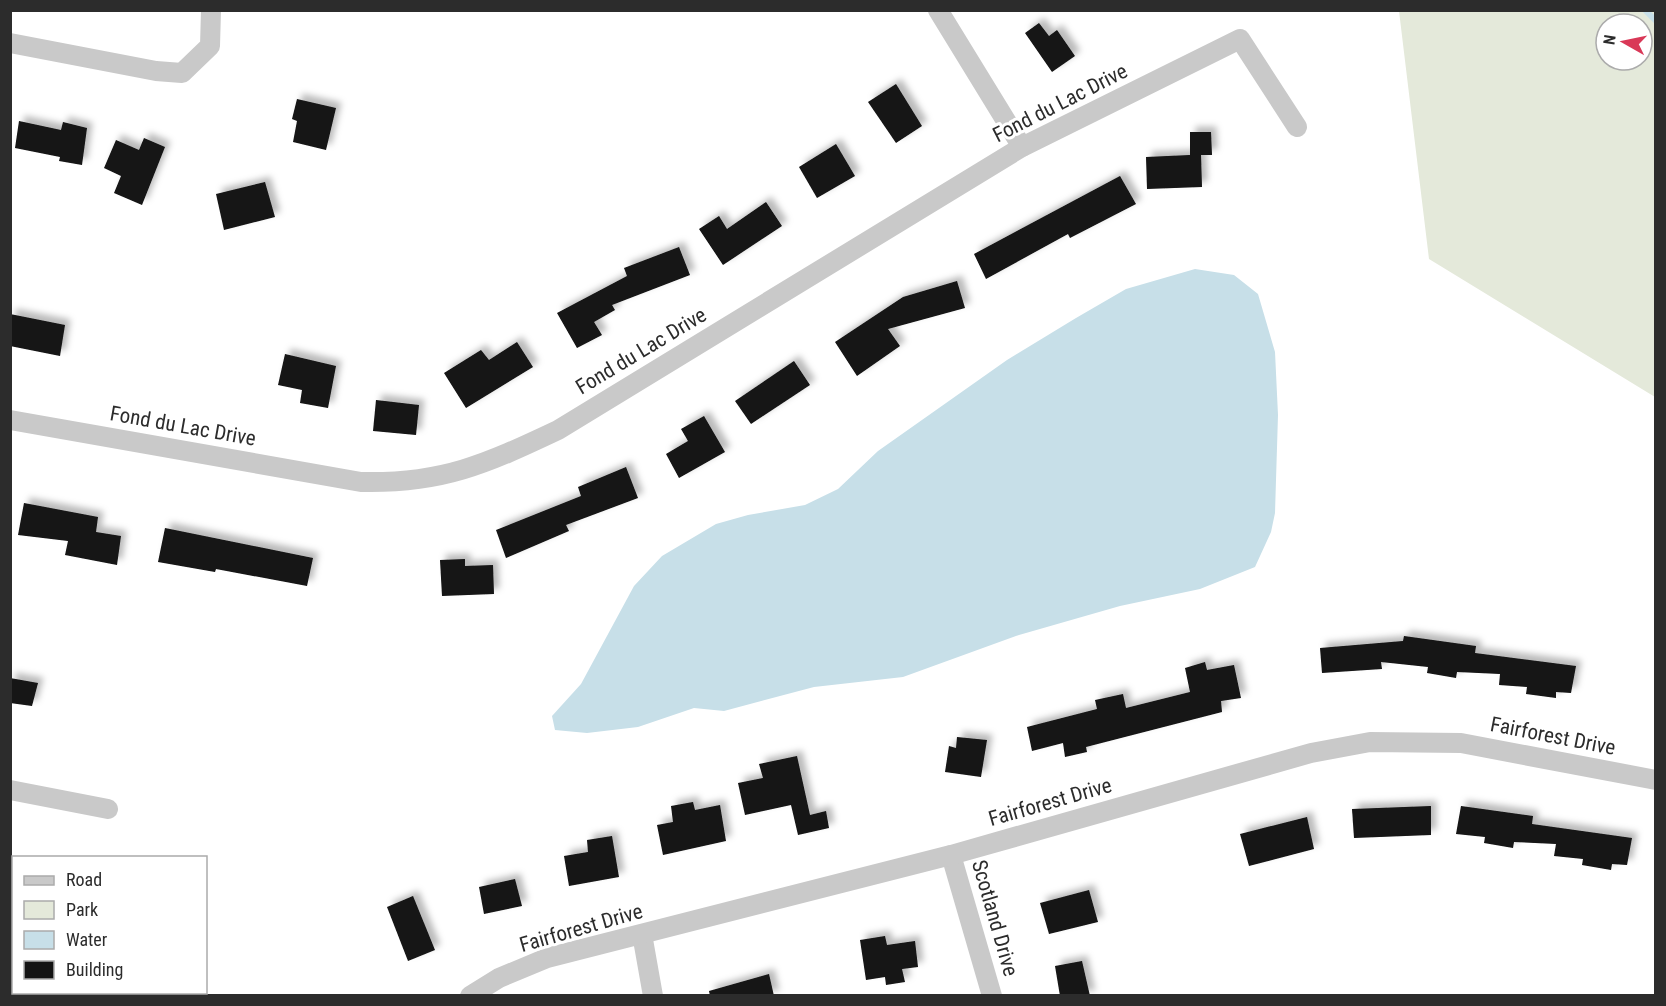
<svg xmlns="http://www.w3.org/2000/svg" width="1666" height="1006" viewBox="0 0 1666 1006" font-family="'Roboto Condensed',sans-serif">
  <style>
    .green { fill: #e4e9da; fill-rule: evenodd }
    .water { fill: #c7dfe8 }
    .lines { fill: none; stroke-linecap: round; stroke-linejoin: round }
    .stream { stroke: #c7dfe8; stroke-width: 6 }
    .building { fill: #131313; filter: url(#shadow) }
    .minor { stroke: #c9c9c9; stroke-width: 20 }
    .labels { text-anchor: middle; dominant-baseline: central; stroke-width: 6; stroke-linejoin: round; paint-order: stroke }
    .street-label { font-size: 21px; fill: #2c2c2c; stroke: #fff }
  </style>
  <defs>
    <filter id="shadow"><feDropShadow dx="5.5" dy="-5.5" stdDeviation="3" flood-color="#0004"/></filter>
  </defs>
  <rect width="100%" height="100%" fill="#fff"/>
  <path class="green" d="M1399,11H1655V397L1429,259ZM1606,24H1642V60H1606Z"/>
  <path class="water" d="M1195,269L1234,275L1258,294L1275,352L1278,415L1275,513L1271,532L1255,567L1200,589L1120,606L1019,635L903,677L814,687L724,711L694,708L638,727L587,733L555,730L552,716L581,684L634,586L662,556L716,524L748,515L805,505L838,489L878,451L1007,360L1076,318L1126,289Z"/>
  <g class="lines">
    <path class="stream" d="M1645,10L1656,21"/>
  </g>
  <g class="building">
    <path d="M1039,23L1049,36L1057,30L1075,56L1052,72L1025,33Z"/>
    <path d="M896,84L922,126L896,143L868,102Z"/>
    <path d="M297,99L336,108L326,150L293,142L297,121L292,119Z"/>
    <path d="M19,121L61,130L63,122L87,128L82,165L59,161L60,157L15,148Z"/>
    <path d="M1190,132H1211L1212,155H1201L1202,187L1147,189L1146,157L1190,155Z"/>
    <path d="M144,138L165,147L142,205L114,193L121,176L104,168L116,140L139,150Z"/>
    <path d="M836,144L855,176L817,198L799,167Z"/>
    <path d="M1120,176L1136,204L1070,238L1068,234L986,279L974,254Z"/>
    <path d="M265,182L275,217L224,230L216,194Z"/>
    <path d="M766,202L782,226L723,265L699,229L719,216L727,229Z"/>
    <path d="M679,247L690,275L612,305L615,310L594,322L602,335L577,348L557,313L627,276L624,268Z"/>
    <path d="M957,281L965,308L888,329L900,346L857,376L835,342L903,297Z"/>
    <path d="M10,314L65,325L60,356L10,346Z"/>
    <path d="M517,342L533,367L466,408L444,373L481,350L489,360Z"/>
    <path d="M285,354L336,366L328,408L300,403L302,390L278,385Z"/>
    <path d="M794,361L810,385L751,424L735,401Z"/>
    <path d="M376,400L419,405L416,435L373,431Z"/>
    <path d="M704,416L725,452L679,478L666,454L688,441L681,429Z"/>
    <path d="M626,467L638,498L566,525L569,531L506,558L496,530L581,496L578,487Z"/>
    <path d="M24,503L98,517L96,532L121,536L117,565L65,555L68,541L18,535Z"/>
    <path d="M165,528L313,558L307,586L216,569L215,572L158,562Z"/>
    <path d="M465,559V566L493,565L494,594L442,596L440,560Z"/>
    <path d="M1404,636L1476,646L1475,653L1576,666L1571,693L1556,692V698L1526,694L1527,687L1499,685L1500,674L1457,672L1456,678L1427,673L1428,667L1381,662L1382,669L1322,673L1320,648L1403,641Z"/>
    <path d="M1205,662L1207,670L1234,665L1241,698L1221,701L1222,712L1086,747L1087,752L1065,757L1063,743L1032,751L1027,727L1097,709L1095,700L1123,694L1126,708L1190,692L1185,668Z"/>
    <path d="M10,678L38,683L32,706L10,703Z"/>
    <path d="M957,737L987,740L981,777L945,772L949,746L956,748Z"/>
    <path d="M797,756L810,815L826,811L829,828L798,835L791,805L745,815L738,783L763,778L759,764Z"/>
    <path d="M693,802L695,810L720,805L726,841L663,855L657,825L673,822L671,806Z"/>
    <path d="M1431,806V835L1354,838L1352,809Z"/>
    <path d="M1461,806L1533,816L1532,824L1632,838L1627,865L1612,864L1611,870L1582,865L1583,859L1554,856L1556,844L1514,842L1513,848L1484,843L1485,837L1456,834Z"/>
    <path d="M1307,817L1314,849L1249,866L1240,834Z"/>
    <path d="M612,836L619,877L569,886L564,856L588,852L587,840Z"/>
    <path d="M515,879L522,906L484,914L479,887Z"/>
    <path d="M1089,890L1098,922L1049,934L1040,903Z"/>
    <path d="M413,896L435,950L408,961L387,907Z"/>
    <path d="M885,936L887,945L915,941L918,967L902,969L905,982L886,985L885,977L866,980L860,940Z"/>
    <path d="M1082,961L1090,996H1060L1055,966Z"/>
    <path d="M769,974L774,996H710L709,991Z"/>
  </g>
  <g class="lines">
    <g class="minor">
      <path d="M938,10L1022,147"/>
      <path d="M10,43L156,71L182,73L210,46L211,10"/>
      <path d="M10,420L361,482C442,484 486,464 558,430L1022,147L1240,39L1297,127"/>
      <path d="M10,790L108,809"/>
      <path d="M951,855L992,996"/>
      <path d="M642,934L653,996"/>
      <path d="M470,996L499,978L547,958L951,855L1311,753L1370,742L1461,743L1656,780"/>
    </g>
  </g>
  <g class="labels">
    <g class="street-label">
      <text transform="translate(1060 103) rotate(-27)">Fond du Lac Drive</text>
      <text transform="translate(641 351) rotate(-31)">Fond du Lac Drive</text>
      <text transform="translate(183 426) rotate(10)">Fond du Lac Drive</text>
      <text transform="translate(1553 736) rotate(11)">Fairforest Drive</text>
      <text transform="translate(1050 802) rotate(-16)">Fairforest Drive</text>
      <text transform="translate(995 918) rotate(74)">Scotland Drive</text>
      <text transform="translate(581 928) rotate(-16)">Fairforest Drive</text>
    </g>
  </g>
  <rect width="1666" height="1006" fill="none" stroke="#2c2c2c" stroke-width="24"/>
  <rect x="12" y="856" width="195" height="138" fill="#ffffff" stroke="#ababab" stroke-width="1.5"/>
  <rect x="24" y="876" width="30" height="9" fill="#c9c9c9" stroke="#ababab" stroke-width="1.5"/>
  <text x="66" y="886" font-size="18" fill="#2c2c2c">Road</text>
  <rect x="24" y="901" width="30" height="18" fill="#e4e9da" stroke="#ababab" stroke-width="1.5"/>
  <text x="66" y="916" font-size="18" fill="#2c2c2c">Park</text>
  <rect x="24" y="931" width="30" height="18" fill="#c7dfe8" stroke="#ababab" stroke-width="1.5"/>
  <text x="66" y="946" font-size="18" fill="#2c2c2c">Water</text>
  <rect x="24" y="961" width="30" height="18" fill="#131313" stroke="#ababab" stroke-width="1.5"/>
  <text x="66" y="976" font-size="18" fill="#2c2c2c">Building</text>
  <g transform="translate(1624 42) rotate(279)"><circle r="28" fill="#ffffff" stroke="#ababab" stroke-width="1.5"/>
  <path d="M0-4.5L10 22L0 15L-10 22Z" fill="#d93857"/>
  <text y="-9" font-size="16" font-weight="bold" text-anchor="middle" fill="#2c2c2c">N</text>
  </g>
</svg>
